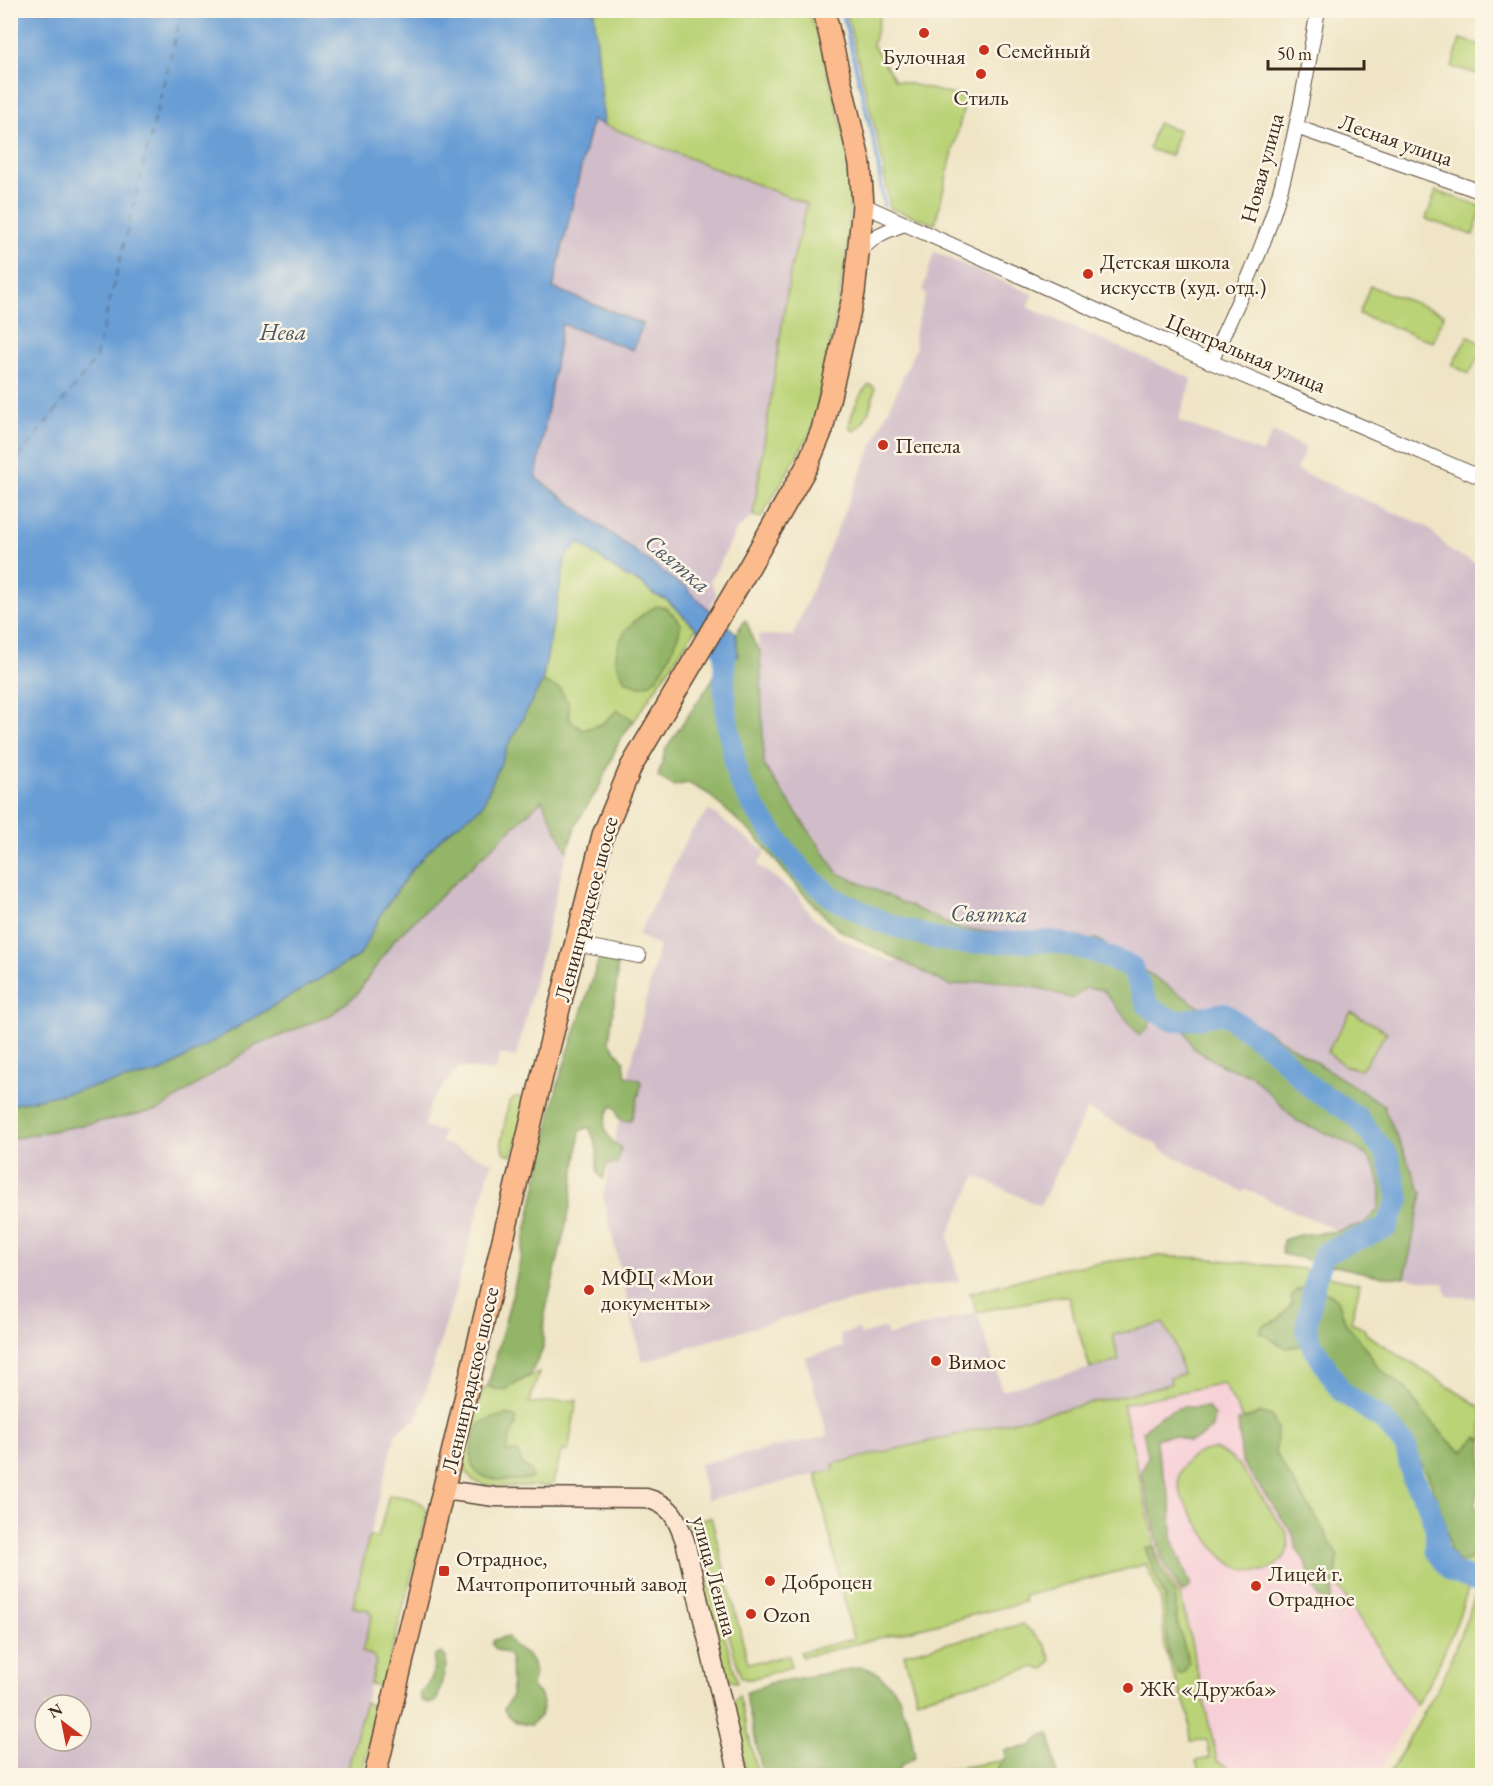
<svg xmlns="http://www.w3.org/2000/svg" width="1493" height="1786" viewBox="0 0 1493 1786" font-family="'EB Garamond',serif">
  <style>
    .built { fill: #f6cfd7 }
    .industrial { fill: #d1bdc9; fill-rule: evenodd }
    .green { fill: #bad377; stroke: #7a7e4a; stroke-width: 1.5 }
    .forest { fill: #93b568; stroke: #677043; stroke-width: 1.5 }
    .water { fill: #699ed5; stroke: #52647a; stroke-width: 1.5 }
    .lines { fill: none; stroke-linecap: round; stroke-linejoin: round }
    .stream { stroke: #699ed5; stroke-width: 4 }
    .river { stroke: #699ed5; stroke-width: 22 }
    .ferry { stroke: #4d5867; stroke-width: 1.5; stroke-dasharray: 8 6; stroke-linecap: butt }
    .street-casing { stroke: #564637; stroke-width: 16 }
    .secondary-casing { stroke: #564637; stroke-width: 21 }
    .primary-casing { stroke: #564637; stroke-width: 24 }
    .street { stroke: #fff; stroke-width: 14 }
    .secondary { stroke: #fde4d1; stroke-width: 18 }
    .primary { stroke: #fbbb8c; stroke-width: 21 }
    .poi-dot { fill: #c8321e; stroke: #fcf5e5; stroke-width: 2 }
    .labels { text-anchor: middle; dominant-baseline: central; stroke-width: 5; stroke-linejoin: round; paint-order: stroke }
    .poi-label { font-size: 22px; fill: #3b2a1e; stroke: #fcf5e5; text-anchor: start }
    .street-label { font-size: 22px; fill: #3b2a1e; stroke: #fcf5e5 }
    .water-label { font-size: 24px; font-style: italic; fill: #4d5867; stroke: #fcf5e5 }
  </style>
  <rect width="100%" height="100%" fill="#fcf5e5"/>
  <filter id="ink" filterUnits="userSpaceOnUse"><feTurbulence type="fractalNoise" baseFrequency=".0167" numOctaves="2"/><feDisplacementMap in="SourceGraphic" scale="12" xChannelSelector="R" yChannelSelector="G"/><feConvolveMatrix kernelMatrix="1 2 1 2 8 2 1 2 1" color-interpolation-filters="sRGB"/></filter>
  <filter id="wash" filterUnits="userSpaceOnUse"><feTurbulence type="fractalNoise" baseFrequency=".008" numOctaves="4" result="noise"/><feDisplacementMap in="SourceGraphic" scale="24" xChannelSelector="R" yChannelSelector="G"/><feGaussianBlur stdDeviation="1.35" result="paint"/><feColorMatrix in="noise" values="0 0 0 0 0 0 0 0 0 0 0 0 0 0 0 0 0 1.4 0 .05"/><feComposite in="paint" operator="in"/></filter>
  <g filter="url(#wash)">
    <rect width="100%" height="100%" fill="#efe5c6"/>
    <path class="built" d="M1223,1383L1331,1575L1416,1705L1381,1769L1356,1776L1239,1775L1217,1760L1181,1597L1158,1559L1123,1404Z"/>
    <g class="industrial">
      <path d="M592,120L807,204L790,272L753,516L737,529L710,582L717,594L709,609L689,592L687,587L678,583L536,478L562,324L633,349L642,323L553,288Z"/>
      <path d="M934,252L1033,294L1027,307L1192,379L1178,421L1262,453L1273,432L1306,448L1296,470L1426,526L1452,552L1482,566V1298L1447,1296L1444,1283L1405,1278L1422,1193L1384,1108L1385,1106L1230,1007L1198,1006L1097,939L1089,940L1082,937L960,929L838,873L764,766L758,635L793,636L859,476L916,348L914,335L926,293L922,292Z"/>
      <path d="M542,800L567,851L516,1057L500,1054L495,1071L459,1067L430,1103L424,1127L443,1132L441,1142L492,1162L467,1252L423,1400L417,1418L396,1432L364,1557L353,1607L368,1610L372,1616L362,1651L373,1656L376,1661L346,1775L11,1776V1139L159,1110L253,1047L332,1014L356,995L394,940ZM45,1705H81V1741H45Z"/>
      <path d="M709,810L765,852L758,865L799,896L811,916L839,938L892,962L899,961L951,986L993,980L1043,989L1072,999L1085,988L1103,990L1138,1035L1151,1019L1184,1028L1193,1048L1223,1066L1251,1075L1297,1121L1338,1138L1364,1153L1376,1168L1381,1190L1378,1209L1366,1223L1338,1231L1246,1189L1243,1192L1160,1149L1158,1145L1087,1109L1040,1206L976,1176L948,1235L959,1281L897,1291L818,1309L714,1339L642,1362L603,1197L629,1073L659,946L638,935L690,833Z"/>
      <path d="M977,1312L1002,1390L1119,1361L1113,1335L1163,1323L1173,1339L1183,1374L1171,1384L833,1464L834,1470L707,1500L699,1464L828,1436L805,1357L843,1347L840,1334L859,1329L861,1335L885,1328L888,1336Z"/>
    </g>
    <g class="green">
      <path d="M594,11H809L824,56L849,157L851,192L848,243L836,317L813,428L761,518L753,516L790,272L807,204L604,125Z"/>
      <path d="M846,11H881L873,45L895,80L966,98L935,224L890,208L881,153Z"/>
      <path d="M1460,39L1482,45V60L1479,74L1452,67Z"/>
      <path d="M1157,123L1179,130L1171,156L1149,149Z"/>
      <path d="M1436,191L1482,207L1473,235L1426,219Z"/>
      <path d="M1370,286L1444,314L1433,342L1359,314Z"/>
      <path d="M1468,336L1482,344V350L1469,374L1452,365Z"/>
      <path d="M869,385L873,386L875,389C872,404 867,422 854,431L850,429C848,419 860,391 869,385Z"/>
      <path d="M579,542L625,576L641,583L653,594L667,600L696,628L634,721L618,710L602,724L583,730L570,721L568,703L560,689L542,682L566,556Z"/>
      <path d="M1351,1012L1387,1032L1361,1070L1345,1066L1327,1052Z"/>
      <path d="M516,1097H520L525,1101V1107L515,1148L511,1155L505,1153L501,1143L509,1102Z"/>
      <path d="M1156,1256L1203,1258L1303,1269L1360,1284L1351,1322L1364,1328L1366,1334L1482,1408V1441L1477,1437L1463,1451L1454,1446L1422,1413L1407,1390L1378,1367L1362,1343L1346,1324L1338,1300L1292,1304L1277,1320L1264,1325L1286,1348L1299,1346L1325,1350L1331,1359L1372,1403L1384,1412L1403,1444L1414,1451L1429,1477L1445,1522L1450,1550L1479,1546L1482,1534V1549L1458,1619L1435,1673L1416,1705L1331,1575L1223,1383L1123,1404L1158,1559L1181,1597L1217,1760L1239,1775H1200L1196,1761L1210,1758L1207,1740L1191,1741L1189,1716L1165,1651L1161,1600L1146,1564L1024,1596L1025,1602L802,1657L800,1652L853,1639L816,1474L834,1470L833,1464L1171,1384L1170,1378L1183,1374L1173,1339L1163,1323L1113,1335L1119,1361L1090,1368L1068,1297L1060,1296L977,1312L970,1293L1055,1270L1112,1261Z"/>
      <path d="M539,1373L529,1403L577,1400L568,1452L562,1450L552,1486H504L485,1485L472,1480L466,1471L464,1460L465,1447L482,1390L488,1386C511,1396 519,1377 539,1373Z"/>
      <path d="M1215,1449L1230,1457L1239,1465L1287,1533C1290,1548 1288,1556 1276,1565C1269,1571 1264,1571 1255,1571C1227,1570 1211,1545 1198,1523C1191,1512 1181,1500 1179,1487C1175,1464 1195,1450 1215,1449Z"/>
      <path d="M389,1495C407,1498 417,1496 428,1511L383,1687L370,1684L376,1661L373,1656L362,1651L372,1616L368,1610L353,1607L369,1536L378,1538Z"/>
      <path d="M711,1517L748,1663L765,1661L789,1655L791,1667L751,1679H746L741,1677L696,1521Z"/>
      <path d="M691,1522L737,1679V1682L730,1681L725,1676L686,1524Z"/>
      <path d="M1482,1579V1775L1388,1776L1443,1679Z"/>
      <path d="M1023,1624L1045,1645L1051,1660L1045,1669L1036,1667L917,1699L904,1654Z"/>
      <path d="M739,1695L758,1775H746L730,1707Z"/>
      <path d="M365,1703L378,1707L362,1775H346Z"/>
      <path d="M1005,1760L1000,1764L995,1775L924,1776V1774Z"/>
    </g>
    <g class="forest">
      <path d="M657,606L667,608L681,624C678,640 661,684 643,686C637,686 630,683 625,680C622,674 616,665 616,659C616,634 637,616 657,606Z"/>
      <path d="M745,620C753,631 748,638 760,651L764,766L838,873L960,929L1082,937L1089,940L1097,939L1198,1006L1229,1007L1385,1106L1384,1108L1422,1193L1405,1278L1379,1276L1282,1254L1283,1240L1299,1235L1338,1231L1366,1223L1378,1209L1381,1190L1376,1168L1364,1153L1338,1138L1297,1121L1251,1075L1223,1066L1193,1048L1184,1028L1151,1019L1148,1028L1139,1035L1103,990L1085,988L1072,999L1043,989L993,980L951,986L837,929L798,888L757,838L707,793L688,783L674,786L658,777L666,748L711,682L723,658L738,657L736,633Z"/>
      <path d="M542,682L560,689L568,703L570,721L583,730L602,724L618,710L634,721L620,739L599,788L577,822L567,851L542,800L394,940L356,995L332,1014L253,1047L159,1110L11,1139L10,1105L161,1072L360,955L382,912L413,868L443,836L482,806L508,746Z"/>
      <path d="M599,959L617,960V980L609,1042L624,1061L626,1076L640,1080L642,1083L631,1121H623L618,1117L617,1109L612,1106C599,1122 604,1137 621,1148L617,1163L607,1165L603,1179C593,1171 598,1163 597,1151C596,1143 592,1134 589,1127L580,1131L570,1207L544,1318L543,1349L530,1375L507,1389L497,1390L488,1386L515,1284L558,1083Z"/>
      <path d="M1314,1285L1338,1300L1346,1324L1362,1343L1378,1367L1407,1390L1423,1413L1454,1446L1463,1451L1477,1437L1482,1441V1480L1475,1504C1488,1529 1484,1539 1468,1560L1458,1562L1450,1550L1445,1522L1429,1477L1414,1451L1403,1444L1384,1412L1351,1389L1343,1382L1325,1350L1299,1346L1286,1348L1259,1332L1264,1325L1277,1320L1292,1304L1291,1297L1297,1290Z"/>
      <path d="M1182,1407H1208L1214,1416L1212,1428L1199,1438L1189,1442C1177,1435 1169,1434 1156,1439L1157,1451L1171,1502L1172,1539L1191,1586L1182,1593L1162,1559L1141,1473L1148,1456L1143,1431C1154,1419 1167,1411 1182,1407Z"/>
      <path d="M1261,1413L1272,1416L1277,1428L1276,1452L1281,1463L1325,1532L1338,1557L1336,1580L1330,1602L1319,1598L1314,1588L1307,1565L1295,1546L1293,1534L1242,1462L1238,1421Z"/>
      <path d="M506,1414L516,1418V1425L510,1437L506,1452H517L523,1465L531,1471L532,1478C520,1481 511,1481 499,1480C461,1477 468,1449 480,1423Z"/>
      <path d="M1153,1546L1156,1561L1176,1597V1618L1189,1663L1184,1672L1178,1674L1168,1654L1165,1599L1145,1548Z"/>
      <path d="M505,1637H508C521,1662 540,1646 532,1687L541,1696L543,1703L540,1716L531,1725C518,1724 510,1721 504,1710L512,1695L511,1660L508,1654L495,1649L492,1644L494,1640Z"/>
      <path d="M441,1653L446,1657V1666L437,1701L429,1704L421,1700L420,1694L432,1678L435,1656Z"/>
      <path d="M862,1667L875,1671L893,1688L900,1698L902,1710L909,1721L915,1758L903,1764L894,1775H763L745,1693L770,1683Z"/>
      <path d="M1050,1734L1057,1775H995L1000,1764L1005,1760V1750L1031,1746L1042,1736Z"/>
    </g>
    <path class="water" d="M10,11H594L604,125L592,120L553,288L643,324L633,350L562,324L536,478L678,583L687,587L689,592L736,633L738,657L723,658L696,628L667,600L653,594L641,583L625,576L579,543L566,556L542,682L508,746L482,806L443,836L413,868L382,912L360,955L161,1072L11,1105Z"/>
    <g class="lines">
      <path class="stream" d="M842,10L876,151L884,205"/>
      <path class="river" d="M715,630L725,653L724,683L727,719L738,779L756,810L784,849L804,873L833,898L882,922L937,939L964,943L1051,941L1093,951L1132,967L1147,1004L1157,1012L1173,1021L1187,1020L1224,1013L1278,1053L1309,1086L1356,1116L1388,1156L1399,1199L1386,1228C1365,1237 1343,1243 1324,1254L1316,1277L1306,1328L1311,1343L1341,1391L1384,1421L1406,1447L1413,1479L1427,1502L1436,1529V1550L1451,1571L1482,1584"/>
      <path class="ferry" d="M10,469L95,360L182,10"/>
    </g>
  </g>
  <g filter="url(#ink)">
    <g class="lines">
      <defs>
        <g id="street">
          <path d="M1296,127L1482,192"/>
          <path d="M863,205L1211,362L1482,478"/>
          <path d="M858,255C870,237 885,231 905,224"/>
          <path d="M1211,362C1228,323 1247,285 1262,245C1291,170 1304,89 1318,10"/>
          <path d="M574,944L639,956"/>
        </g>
        <path id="secondary" d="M444,1490L495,1497L646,1498C672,1505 676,1517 685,1541L739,1776"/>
        <path id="primary" d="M375,1776L542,1076L603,835L631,767L748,569L807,466L822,430L854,293L863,205L860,164L824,10"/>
      </defs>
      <use href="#street" class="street-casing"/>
      <use href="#secondary" class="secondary-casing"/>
      <use href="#primary" class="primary-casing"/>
      <use href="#street" class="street"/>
      <use href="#secondary" class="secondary"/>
      <use href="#primary" class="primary"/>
    </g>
  </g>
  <g class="poi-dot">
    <circle cx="924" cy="33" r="6"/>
    <circle cx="984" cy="50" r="6"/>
    <circle cx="981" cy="74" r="6"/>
    <circle cx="1088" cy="274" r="6"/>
    <circle cx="883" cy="445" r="6"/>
    <circle cx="589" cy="1290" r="6"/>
    <circle cx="936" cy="1361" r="6"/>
    <rect x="438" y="1565" width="12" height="12" rx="3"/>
    <circle cx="770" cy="1581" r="6"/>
    <circle cx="1256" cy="1586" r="6"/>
    <circle cx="751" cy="1614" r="6"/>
    <circle cx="1128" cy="1688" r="6"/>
  </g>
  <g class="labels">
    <g class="poi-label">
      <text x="996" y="50">Семейный</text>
      <text x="924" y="56" text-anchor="middle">Булочная</text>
      <text x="981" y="97" text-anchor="middle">Стиль</text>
      <text x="1100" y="261">Детская школа<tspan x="1100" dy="25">искусств (худ. отд.)</tspan></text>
      <text x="895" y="445">Пепела</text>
      <text x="601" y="1277">МФЦ «Мои<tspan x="601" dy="25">документы»</tspan></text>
      <text x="948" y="1361">Вимос</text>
      <text x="456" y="1558">Отрадное,<tspan x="456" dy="25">Мачтопропиточный завод</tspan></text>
      <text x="1268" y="1573">Лицей г.<tspan x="1268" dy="25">Отрадное</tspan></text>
      <text x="782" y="1581">Доброцен</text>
      <text x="763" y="1614">Ozon</text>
      <text x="1140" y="1688">ЖК «Дружба»</text>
    </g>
    <g class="street-label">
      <text transform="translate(1396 140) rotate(19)">Лесная улица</text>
      <text transform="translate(1262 168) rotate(-75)">Новая улица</text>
      <text transform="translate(1246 353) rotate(23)">Центральная улица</text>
      <text transform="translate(586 909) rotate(-75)">Ленинградское шоссе</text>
      <text transform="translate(470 1380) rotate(-77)">Ленинградское шоссе</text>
      <text transform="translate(715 1576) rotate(75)">улица Ленина</text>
    </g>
    <g class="water-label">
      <text x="283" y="331">Нева</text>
      <text transform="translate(678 563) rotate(40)">Святка</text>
      <text transform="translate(989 913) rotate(1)">Святка</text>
    </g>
  </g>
  <rect width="1493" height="1786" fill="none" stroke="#fcf5e5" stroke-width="36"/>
  <g transform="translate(63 1723) rotate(328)"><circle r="28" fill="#fcf5e5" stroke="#afa495" stroke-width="1.5"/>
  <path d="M0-4.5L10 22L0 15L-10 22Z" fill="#c8321e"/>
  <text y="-9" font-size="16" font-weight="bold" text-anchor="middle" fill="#3b2a1e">N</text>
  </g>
  <path d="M1268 60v9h96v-9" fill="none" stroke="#3b2a1e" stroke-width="3"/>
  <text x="1277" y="60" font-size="18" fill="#3b2a1e" stroke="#fcf5e5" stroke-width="4.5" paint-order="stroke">50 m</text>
</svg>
